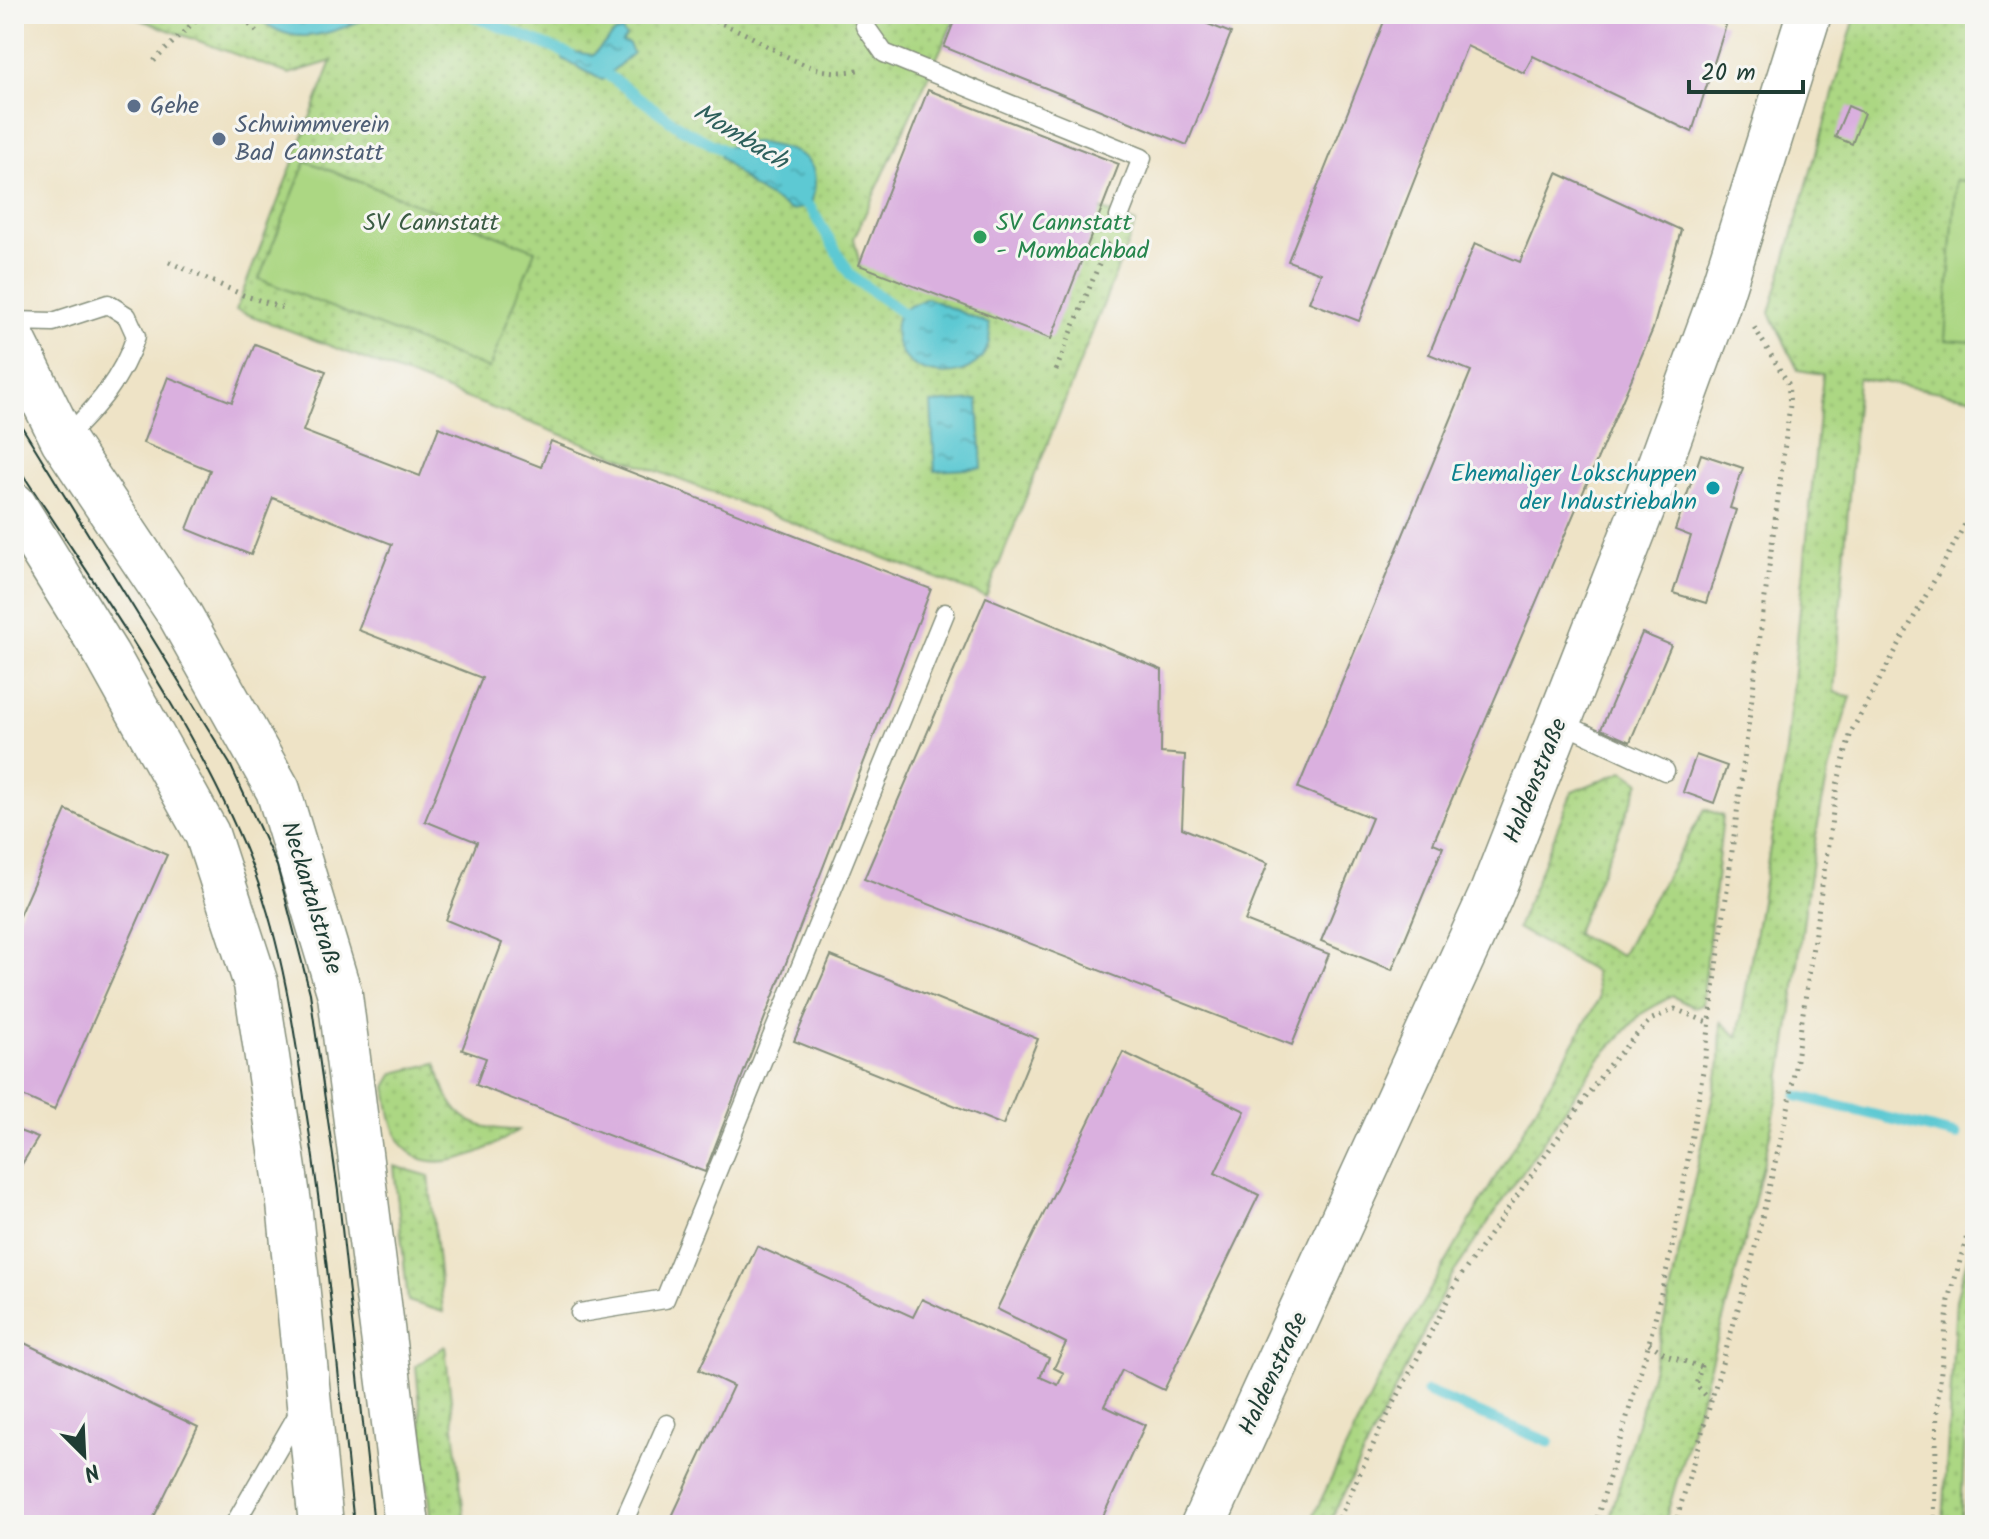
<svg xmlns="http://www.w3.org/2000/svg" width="1989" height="1539" viewBox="0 0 1989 1539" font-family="Kalam,sans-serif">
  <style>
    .grass { fill: url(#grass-dots); stroke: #668a5c; stroke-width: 2 }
    .pitch { fill: #acd783; stroke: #668a5c; stroke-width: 2 }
    .water { fill: url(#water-ripples); stroke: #3e8384; stroke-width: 2 }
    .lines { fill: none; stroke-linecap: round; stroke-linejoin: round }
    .stream { stroke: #5dc9d3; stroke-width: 11 }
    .building { fill: #dab0df }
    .service-casing { stroke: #86907d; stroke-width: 21 }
    .tertiary-casing { stroke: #86907d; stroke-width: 47 }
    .secondary-casing { stroke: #86907d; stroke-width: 47 }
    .path { stroke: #86907d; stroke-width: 5; stroke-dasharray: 2 6; stroke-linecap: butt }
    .service { stroke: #fff; stroke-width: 18 }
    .tertiary { stroke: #fff; stroke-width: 44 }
    .secondary { stroke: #fff; stroke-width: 44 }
    .tram { stroke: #1f3d34; stroke-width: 2 }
    .service-dot { fill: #5c6f8a; stroke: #f6f6f2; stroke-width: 3 }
    .leisure-dot { fill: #2e9e5b; stroke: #f6f6f2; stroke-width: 3 }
    .culture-dot { fill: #0f9aa8; stroke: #f6f6f2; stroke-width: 3 }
    .labels { text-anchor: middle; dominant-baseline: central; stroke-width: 6; stroke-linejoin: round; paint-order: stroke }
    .service-label { font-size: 24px; fill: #4e5e75; stroke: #f6f6f2; text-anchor: start }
    .park-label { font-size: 24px; fill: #3b5c44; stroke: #f6f6f2 }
    .leisure-label { font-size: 24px; fill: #27864d; stroke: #f6f6f2; text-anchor: start }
    .culture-label { font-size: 24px; fill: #0d838f; stroke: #f6f6f2; text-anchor: end }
    .street-label { font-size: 24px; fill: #1f3d34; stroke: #f6f6f2 }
    .water-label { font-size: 26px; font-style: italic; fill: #2e605c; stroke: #f6f6f2 }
  </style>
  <defs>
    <pattern id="grass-dots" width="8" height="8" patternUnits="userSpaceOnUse" patternTransform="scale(2)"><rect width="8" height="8" fill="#acd783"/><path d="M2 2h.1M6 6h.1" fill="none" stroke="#94b972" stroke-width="1.8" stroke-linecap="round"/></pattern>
    <pattern id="water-ripples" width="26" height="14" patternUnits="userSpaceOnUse" patternTransform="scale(2)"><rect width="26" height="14" fill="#5dc9d3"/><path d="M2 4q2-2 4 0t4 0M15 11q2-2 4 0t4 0" fill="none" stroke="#4ca4ac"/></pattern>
  </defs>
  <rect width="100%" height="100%" fill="#f6f6f2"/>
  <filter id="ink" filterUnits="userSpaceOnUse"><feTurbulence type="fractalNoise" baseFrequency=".0125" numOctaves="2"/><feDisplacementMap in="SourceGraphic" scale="16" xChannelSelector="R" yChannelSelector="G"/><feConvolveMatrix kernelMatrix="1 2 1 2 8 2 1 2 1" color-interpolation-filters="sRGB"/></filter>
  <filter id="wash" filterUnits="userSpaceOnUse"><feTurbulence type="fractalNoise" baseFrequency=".006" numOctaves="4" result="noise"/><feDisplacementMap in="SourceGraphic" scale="32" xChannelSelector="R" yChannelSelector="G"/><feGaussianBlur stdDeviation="1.8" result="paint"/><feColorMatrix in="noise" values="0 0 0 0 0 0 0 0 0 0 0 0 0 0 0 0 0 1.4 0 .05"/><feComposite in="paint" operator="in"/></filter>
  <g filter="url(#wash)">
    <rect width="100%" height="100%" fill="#eee3c6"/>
    <g class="grass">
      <path d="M125,14H957L854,238L860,265L1101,209L1136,223L986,597L236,310L332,61L289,74Z"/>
      <path d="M1856,14H1975V398L1858,378L1834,692L1851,697C1805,824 1804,964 1778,1096C1749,1242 1704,1383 1664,1525H1608L1657,1353L1720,1063L1721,1022L1738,1037L1786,752L1823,374L1798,370L1770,313Z"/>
      <path d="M1624,771L1640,782L1575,934L1621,955L1705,809L1723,816L1702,1005L1693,1007L1672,996L1641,1014L1600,1058L1451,1277L1328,1525H1309L1383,1371L1599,999L1594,972L1517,928L1572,792Z"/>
      <path d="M436,1063C450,1113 464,1130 518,1130C490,1151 426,1183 400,1141C391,1125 389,1105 386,1087L394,1073Z"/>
      <path d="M394,1166L429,1176L443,1312L408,1301Z"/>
      <path d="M1975,1230V1292L1971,1306L1961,1518L1960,1525H1943L1956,1300Z"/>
      <path d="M445,1346L465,1525H432L416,1366Z"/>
    </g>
    <g class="pitch">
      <path d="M306,161L535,250L489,369L259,279Z"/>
      <path d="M1956,180L1975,182V342L1945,340Z"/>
    </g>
    <g class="water">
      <path d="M255,14H377C333,32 293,53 255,14Z"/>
      <path d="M622,31L626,37L622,42L629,44L633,53L602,80L563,59L560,50L593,55L615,33Z"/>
      <path d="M754,142C796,150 828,154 810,207L791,210L752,187L720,157L722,148Z"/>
      <path d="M927,298L989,324C1000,396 873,388 899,311Z"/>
      <path d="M978,400L982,468L935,471L931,403Z"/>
    </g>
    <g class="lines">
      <g class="stream">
        <path d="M468,14L571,55"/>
        <path d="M598,68L681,128L734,156"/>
        <path d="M798,199L810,207L851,276L909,318"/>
        <path d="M1798,1096L1956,1135"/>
        <path d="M1427,1392L1549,1442"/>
      </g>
    </g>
    <g id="blocks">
      <g class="building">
        <path d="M957,14H1203L1200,21L1231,33L1187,145L944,47Z"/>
        <path d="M1387,14H1703L1726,25L1692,132L1533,56L1524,73L1467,46L1359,321L1309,302L1321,273L1288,261Z"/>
        <path d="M928,90L1119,164L1051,339L859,265Z"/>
        <path d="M1848,106L1864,113L1852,144L1835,137Z"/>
        <path d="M1557,173L1681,230L1653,329L1433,843L1443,847L1392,970L1321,941L1372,818L1298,788L1471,371L1429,354L1475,243L1520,262Z"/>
        <path d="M255,344L326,371L303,431L420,476L439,427L541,467L551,441L931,589L705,1172L476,1085L486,1058L462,1050L502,943L446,920L477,842L425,821L482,678L358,630L392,544L273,498L251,555L187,529L210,470L143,443L168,377L232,402Z"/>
        <path d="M1701,454L1743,468L1730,508L1736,510L1706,603L1673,593L1691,536L1675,530Z"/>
        <path d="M986,597L1162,670L1161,753L1185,755L1182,828L1268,863L1245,921L1329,954L1292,1045L864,879Z"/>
        <path d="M1642,633L1671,645L1630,742L1601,729Z"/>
        <path d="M1696,755L1727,766L1714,803L1683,792Z"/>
        <path d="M66,810L167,855L54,1110L14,1092V927Z"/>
        <path d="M831,956L1038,1039L1003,1125L794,1041Z"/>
        <path d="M1123,1052L1245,1111L1215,1173L1259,1195L1164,1390L1122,1370L1104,1406L1145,1425L1099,1525H668L733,1386L699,1370L757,1246L913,1317L922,1299L1049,1358L1040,1377L1058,1385L1064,1373L1054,1368L1066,1343L997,1309Z"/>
        <path d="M14,1129L38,1138L14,1177Z"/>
        <path d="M14,1338L198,1427L150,1525H14Z"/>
      </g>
    </g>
  </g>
  <g filter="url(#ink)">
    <use href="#blocks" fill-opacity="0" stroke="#86907d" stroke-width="2"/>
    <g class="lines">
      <defs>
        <g id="service">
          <path d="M863,14L865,26L884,53L1142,158L1119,217"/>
          <path d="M14,321L53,322L108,304L127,316L136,336C122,379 96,408 64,439"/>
          <path d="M1560,722L1665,771"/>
          <path d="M580,1313L665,1299L945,613"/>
          <path d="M234,1525L301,1409"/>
          <path d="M622,1525L667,1424"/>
        </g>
        <path id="tertiary" d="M1203,1525L1491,895L1656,474L1717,307L1809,14"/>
        <g id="secondary">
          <path d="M14,341L63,440L180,615L278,790L340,995L407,1525"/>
          <path d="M14,505L107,655L207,834L256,984L289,1203L321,1525"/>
        </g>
      </defs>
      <use href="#service" class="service-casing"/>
      <use href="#tertiary" class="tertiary-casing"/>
      <use href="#secondary" class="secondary-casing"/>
      <g class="path">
        <path d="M220,14L245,20L258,33"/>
        <path d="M692,14C704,18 716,21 728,26C772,43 811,83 861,69"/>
        <path d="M154,61L202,14"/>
        <path d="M169,262L243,295L283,308"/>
        <path d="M1056,370L1109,240"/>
        <path d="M1649,1343L1666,1355L1701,1367L1696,1385L1710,1400"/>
        <path d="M1336,1525L1379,1432L1458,1280L1608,1066L1650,1020L1675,1009L1707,1022"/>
        <path d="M1595,1525L1649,1343L1675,1235L1705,1059L1790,405L1788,383L1754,327"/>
        <path d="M1675,1525L1751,1264L1790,1100L1837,785L1851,732L1975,506"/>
        <path d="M1934,1525L1937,1407L1949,1300L1975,1207"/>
      </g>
      <use href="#service" class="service"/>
      <use href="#tertiary" class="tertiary"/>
      <use href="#secondary" class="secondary"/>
      <g class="tram">
        <path d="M14,414L230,764L277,866L310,993L338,1191L374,1525"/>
        <path d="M14,461C97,588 202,732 255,874C282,947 294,1027 305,1104C327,1244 339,1384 354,1525"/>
      </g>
    </g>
  </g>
  <g class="service-dot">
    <circle cx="134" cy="106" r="8"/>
    <circle cx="219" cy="139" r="8"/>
  </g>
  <circle class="leisure-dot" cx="980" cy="237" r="8"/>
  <circle class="culture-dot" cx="1713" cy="488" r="8"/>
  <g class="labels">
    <g class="service-label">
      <text x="150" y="106">Gehe</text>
      <text x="235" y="125">Schwimmverein<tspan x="235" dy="28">Bad Cannstatt</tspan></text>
    </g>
    <g class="park-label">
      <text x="431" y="223">SV Cannstatt</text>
    </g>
    <g class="leisure-label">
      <text x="996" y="223">SV Cannstatt<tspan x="996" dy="28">- Mombachbad</tspan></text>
    </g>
    <g class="culture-label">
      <text x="1697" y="474">Ehemaliger Lokschuppen<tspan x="1697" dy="28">der Industriebahn</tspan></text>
    </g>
    <g class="street-label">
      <text transform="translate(1536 781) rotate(-68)">Haldenstraße</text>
      <text transform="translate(311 898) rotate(73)">Neckartalstraße</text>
      <text transform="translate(1274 1374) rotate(-65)">Haldenstraße</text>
    </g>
    <g class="water-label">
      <text transform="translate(740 137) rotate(31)">Mombach</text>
    </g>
  </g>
  <rect width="1989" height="1539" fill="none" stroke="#f6f6f2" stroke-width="48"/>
  <g transform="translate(84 1455) rotate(156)" stroke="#f6f6f2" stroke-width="6" paint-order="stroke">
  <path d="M0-6L14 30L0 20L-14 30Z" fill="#1f3d34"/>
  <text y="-12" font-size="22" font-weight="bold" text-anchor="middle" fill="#1f3d34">N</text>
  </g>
  <path d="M1689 80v12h114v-12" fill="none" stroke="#1f3d34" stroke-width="4"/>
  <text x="1701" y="80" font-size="24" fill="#1f3d34" stroke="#f6f6f2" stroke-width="6" paint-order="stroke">20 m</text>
</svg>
